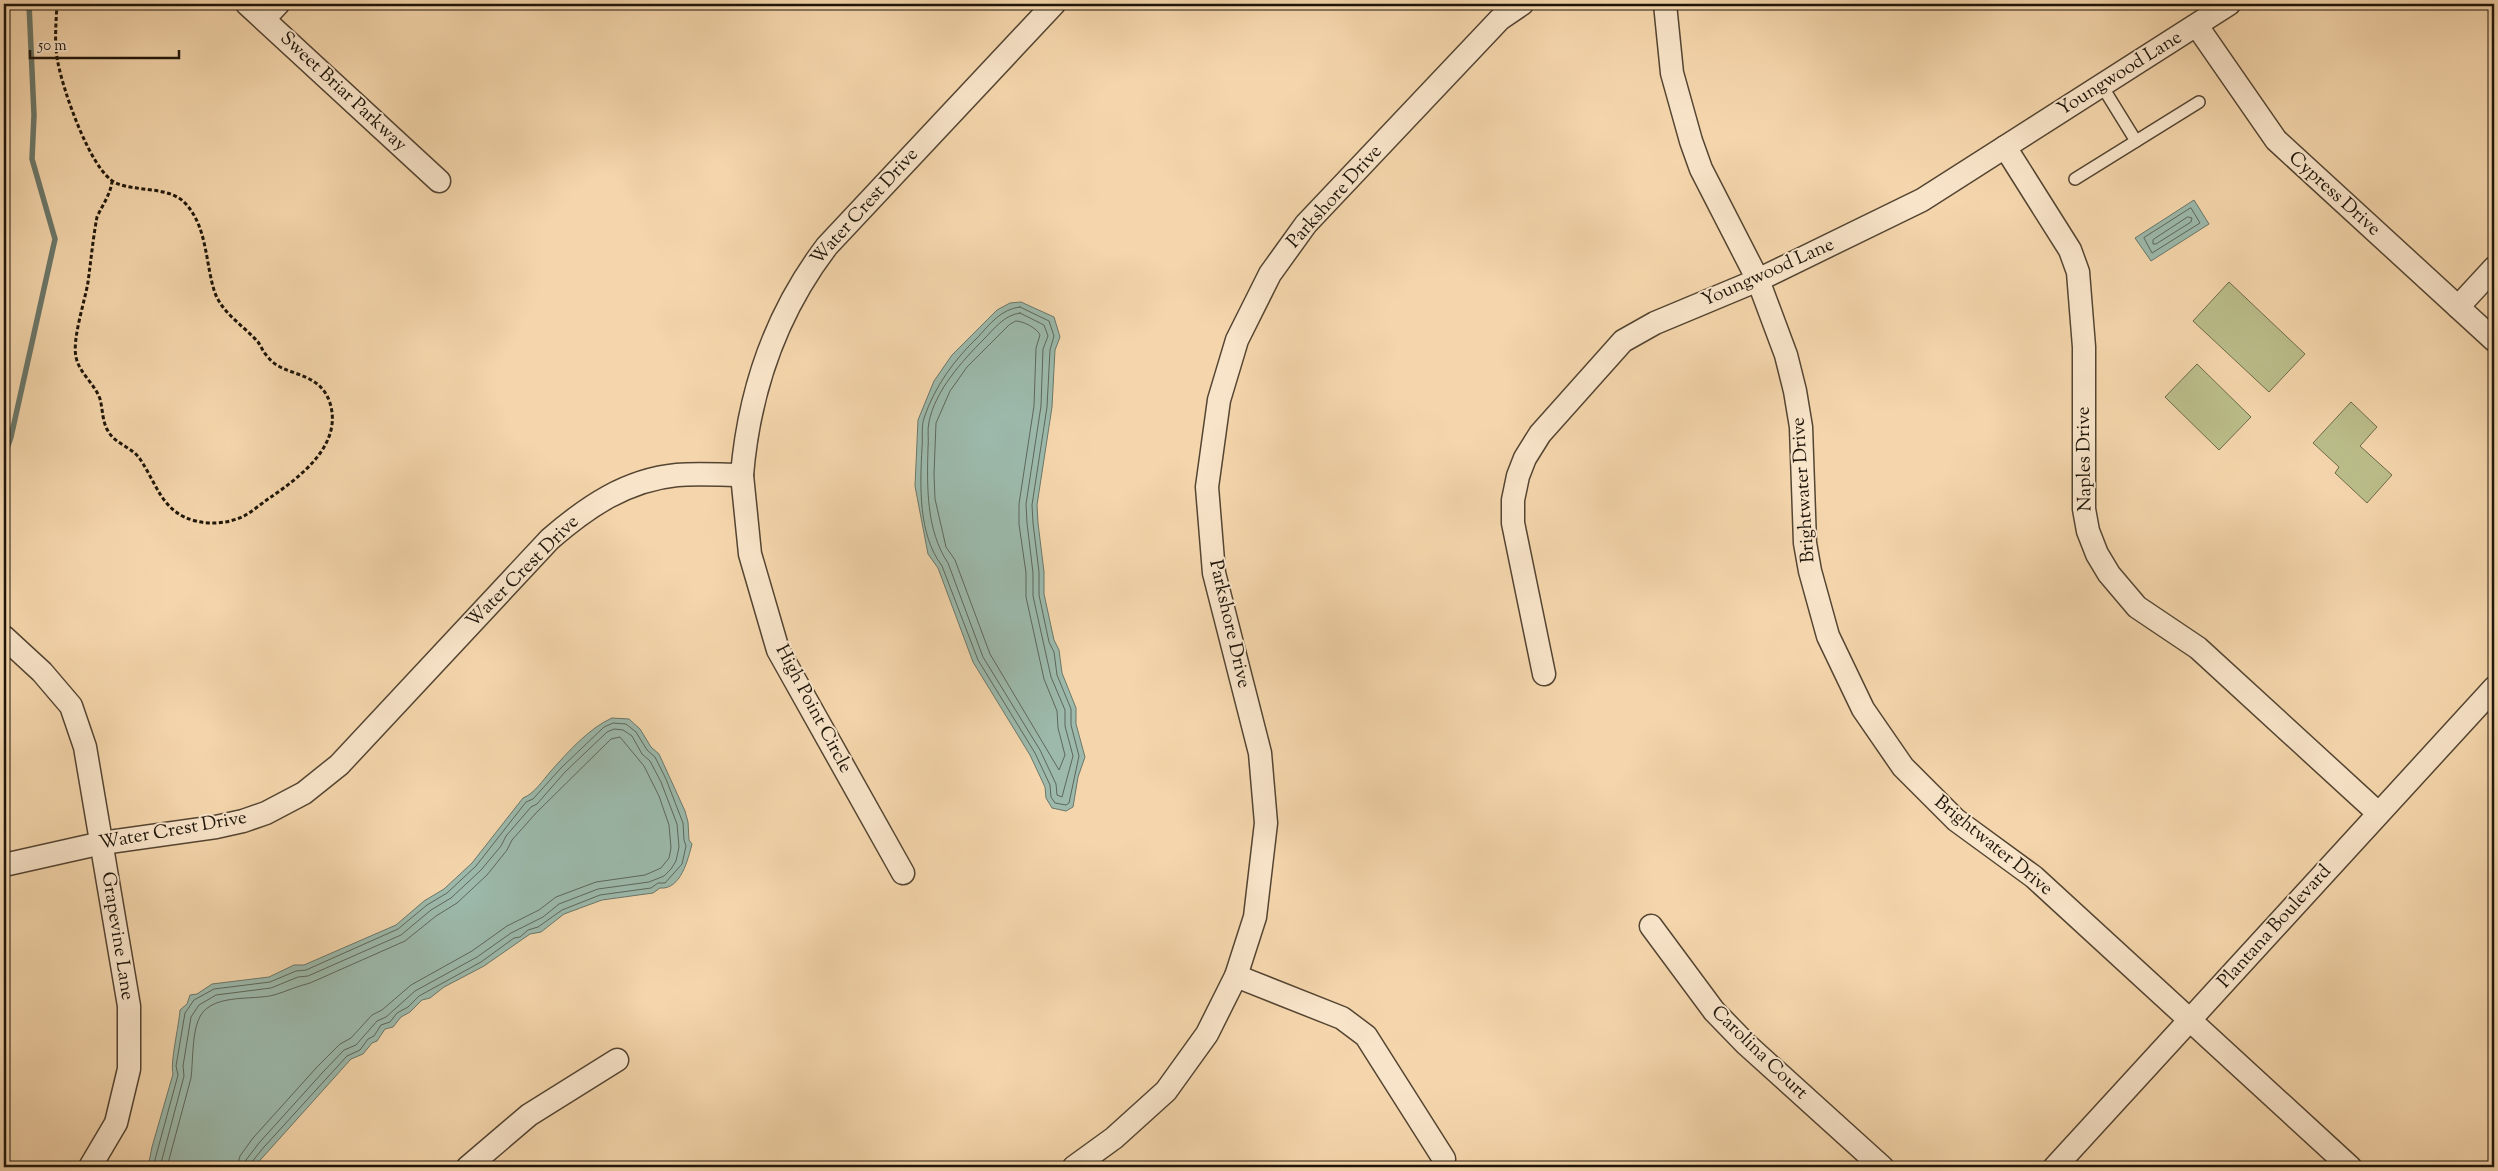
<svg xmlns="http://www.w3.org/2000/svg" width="2498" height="1171" viewBox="0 0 2498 1171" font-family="'Sorts Mill Goudy',serif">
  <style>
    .green { fill: #bbbe8a; stroke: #6c6a4a }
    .water { fill: #9cb9ab; stroke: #6a776a }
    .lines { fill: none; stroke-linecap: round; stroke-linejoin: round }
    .shore { stroke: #5d675a; stroke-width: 1 }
    .stream { stroke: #6a776a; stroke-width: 5.5 }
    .service-casing { stroke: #544532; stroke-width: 14 }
    .minor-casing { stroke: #544532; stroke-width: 25 }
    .path { stroke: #1e1509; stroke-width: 3; stroke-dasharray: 4 2.5; stroke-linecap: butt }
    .service { stroke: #f8e4c9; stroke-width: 11 }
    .minor { stroke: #f8e4c9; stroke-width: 22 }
    .labels { text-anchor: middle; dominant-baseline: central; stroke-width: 4; stroke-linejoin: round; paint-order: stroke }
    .street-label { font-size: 19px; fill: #1e1509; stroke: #f8e4c9 }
  </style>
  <rect width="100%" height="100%" fill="#f5d6ac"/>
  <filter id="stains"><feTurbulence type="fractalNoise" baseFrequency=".004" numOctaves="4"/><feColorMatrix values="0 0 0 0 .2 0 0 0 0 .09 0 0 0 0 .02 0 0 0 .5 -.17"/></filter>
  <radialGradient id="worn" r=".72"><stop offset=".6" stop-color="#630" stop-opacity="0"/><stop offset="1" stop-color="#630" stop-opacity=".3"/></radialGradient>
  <g class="green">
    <path d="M2229,282L2305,354L2269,392L2193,321Z"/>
    <path d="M2197,364L2251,417L2219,450L2165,397Z"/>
    <path d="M2351,402L2377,427L2360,446L2392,475L2367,503L2335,473L2339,467L2313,443Z"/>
  </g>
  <g class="water">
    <path d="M2194,200L2209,224L2151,261L2135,238Z"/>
    <path d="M1021,302L1054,317L1060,337L1055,350L1052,407L1037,505L1038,523L1044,572V594L1054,640L1059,650L1062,673L1076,708V724L1085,757L1078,777L1073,807L1066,811L1052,808L1046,798L1045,787L1030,755L973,662L938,568L928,554L915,486L918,420L934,381L952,355L997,310L1010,303Z"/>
    <path d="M612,718L629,719L640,729L651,747L659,754L685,811L688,822L689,840L692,844C688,859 681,890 660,888L653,893L602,900L564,914L541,932L530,934L484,966L444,987L430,998L422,1000L410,1012L401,1017L393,1027L385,1029L377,1041L372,1043L363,1054L351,1059L254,1167H148L152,1147L173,1074C170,1062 179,1026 180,1010L187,1004L190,995L197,994L212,984L269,977L294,965H304L396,925L424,901L444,889L472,863L523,798C534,794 543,780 551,771C567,753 589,728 612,718Z"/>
  </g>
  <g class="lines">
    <g class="shore">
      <path d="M2191,208L2200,223L2152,253L2144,238Z"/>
      <path d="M2188,217L2192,218L2191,222L2156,244H2153V240Z"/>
      <path d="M1020,307L1049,321L1054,336L1050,350L1047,407L1032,505L1033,523L1039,572V595L1049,642L1054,652L1057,675L1071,709V725L1079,756L1069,803L1066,805L1055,803L1051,797L1050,785L1035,753L978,660L942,566C918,534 920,486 922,448C923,439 921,427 924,418C935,386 954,360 978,337C990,324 1001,309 1020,307Z"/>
      <path d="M1020,313L1044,325L1048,336L1043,349L1041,406L1026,504L1027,523L1033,573V596L1051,677L1065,710V726L1073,756L1062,797L1057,795L1056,784L1040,750L983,657L948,563C926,530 927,487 928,448C929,440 927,430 929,422C935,391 962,361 984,339C994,329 1004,315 1020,313Z"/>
      <path d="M1016,321C1023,321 1037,328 1040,335L1036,348L1034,406L1019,504V524L1026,573V597L1044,679L1057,711L1058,728L1065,755L1059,770L990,654L955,560L946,547L935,499L934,474L936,423L950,391L967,367L1009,325Z"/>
      <path d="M153,1167L178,1075L176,1066L185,1013L194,1000L214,989L270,982L296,971L306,970L398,929L427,905L447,893L476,866L526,802L533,799L561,768L604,727L613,723L626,724L636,732L647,750L655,757L666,779L683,823L684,840L686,846L682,864L665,883H658L651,888L600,895L562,910L538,927L528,930L520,937L514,938L481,962L419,996L408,1007L397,1013L390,1022L381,1025L374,1036L368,1039L360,1050L347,1056L264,1147L251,1163V1167"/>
      <path d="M160,1167L184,1076L183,1066L191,1017L199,1005L216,995L271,988L298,977L308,976L401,935L431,910L451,898L481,870L501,846L506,836L531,807L537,804L565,772L607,732L614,729L623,730L632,736L642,754L650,761L661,782L677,824L679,847L676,861L671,869L664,876L649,882L598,889L559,904L543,917L511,933L477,957L415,991L386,1017L377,1021L356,1045L344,1050L323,1072L259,1143L246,1160L244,1167"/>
      <path d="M167,1167L191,1078C193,1062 192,1036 198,1021C208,992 252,1001 274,995C287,991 298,986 310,983L405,941L436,916L457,903L487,875L507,850L512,840L536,813L611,739L620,737L644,766L659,796L669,825L671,848L669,858L661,868L645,875L596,882L556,897L539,910L507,926L472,951L411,985L382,1010L372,1015L351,1038L340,1044L317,1067L253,1138L240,1156L237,1167"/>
    </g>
    <path class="stream" d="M4,457L11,437L55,239L32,159L34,115L29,4"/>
    <defs>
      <g id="service">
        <path d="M2102,86L2136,141"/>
        <path d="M2075,179L2199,102"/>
      </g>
      <g id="minor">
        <path d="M247,4L439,181"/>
        <path d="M1665,4L1672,73L1691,141L1701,169L1758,280L1786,355L1795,391L1801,427L1805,543L1810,571L1828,636L1863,709L1903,767L1956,820L2034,877L2350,1167"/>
        <path d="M264,19L278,4"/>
        <path d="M2197,26L2276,140L2494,340"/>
        <path d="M2005,147L2070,250L2078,272L2084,347V509L2088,531L2097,554L2109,574L2137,607L2198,648L2378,813"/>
        <path d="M2458,307L2494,268"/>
        <path d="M742,475L750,554L778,650L903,873"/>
        <path d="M4,637L42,672L71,706L85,747L129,1006V1069L116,1123L90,1167"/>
        <path d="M1544,674L1513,523V500L1518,476L1525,458L1540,434L1623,341L1655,323L1758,280L1922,200L2229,4"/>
        <path d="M4,865L102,843L216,827L243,821L266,813L304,793L339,765L550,539C587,507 626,480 677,475C698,473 721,475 742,475C749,392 776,313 827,246L1054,4"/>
        <path d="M1651,926L1714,1011L1746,1044L1882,1167"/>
        <path d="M1236,976L1342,1018L1366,1036L1444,1159"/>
        <path d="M468,1167L529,1115L617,1060"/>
        <path d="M1074,1167L1114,1138L1166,1091L1207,1034L1236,976L1255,917L1266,823L1260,753L1214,573L1207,487L1219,400L1237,340L1270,274L1306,224L1500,19L1522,4"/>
        <path d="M2055,1167L2494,688"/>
      </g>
    </defs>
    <use href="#service" class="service-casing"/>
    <use href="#minor" class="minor-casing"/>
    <path class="path" d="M57,4C56,24 54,44 58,63C63,90 91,172 116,183C136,192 167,186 184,202C208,226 205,264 215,293C223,314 244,326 258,342C261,346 263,352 267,356C283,378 319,369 330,403C343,445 300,477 271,497C262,503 253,511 244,516C230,523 211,525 196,521C162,513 157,484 140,459C132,447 115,444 108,431C102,421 103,410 100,399C95,384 79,373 76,357C72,339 85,301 88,282C91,260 93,238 97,217C103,204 110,195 112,182"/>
    <use href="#service" class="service"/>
    <use href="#minor" class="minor"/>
  </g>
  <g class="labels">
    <g class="street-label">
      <text transform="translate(2120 74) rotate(-32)">Youngwood Lane</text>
      <text transform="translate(343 92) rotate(43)">Sweet Briar Parkway</text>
      <text transform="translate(2334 194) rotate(42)">Cypress Drive</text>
      <text transform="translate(1335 197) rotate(-48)">Parkshore Drive</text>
      <text transform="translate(865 207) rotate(-48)">Water Crest Drive</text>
      <text transform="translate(1768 273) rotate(-24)">Youngwood Lane</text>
      <text transform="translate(2085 459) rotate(-91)">Naples Drive</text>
      <text transform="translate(1804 490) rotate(-94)">Brightwater Drive</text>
      <text transform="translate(523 572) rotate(-45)">Water Crest Drive</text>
      <text transform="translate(1229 624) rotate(77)">Parkshore Drive</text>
      <text transform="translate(813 709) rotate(62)">High Point Circle</text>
      <text transform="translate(173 831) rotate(-10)">Water Crest Drive</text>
      <text transform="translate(1993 846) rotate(39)">Brightwater Drive</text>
      <text transform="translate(2275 927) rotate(-48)">Plantana Boulevard</text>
      <text transform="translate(117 936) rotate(81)">Grapevine Lane</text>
      <text transform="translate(1759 1053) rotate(44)">Carolina Court</text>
    </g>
  </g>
  <rect width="2498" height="1171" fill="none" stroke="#f5d6ac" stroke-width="20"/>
  <rect x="5" y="5" width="2488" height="1161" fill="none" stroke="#1e1509" stroke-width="2.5"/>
  <rect x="10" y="10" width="2478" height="1151" fill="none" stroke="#1e1509"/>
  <path d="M30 50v8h149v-8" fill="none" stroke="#1e1509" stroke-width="2.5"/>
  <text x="38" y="50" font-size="15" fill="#1e1509" stroke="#f8e4c9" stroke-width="4" paint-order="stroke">50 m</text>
  <rect width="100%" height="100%" filter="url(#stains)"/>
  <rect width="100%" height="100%" fill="url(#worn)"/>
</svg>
